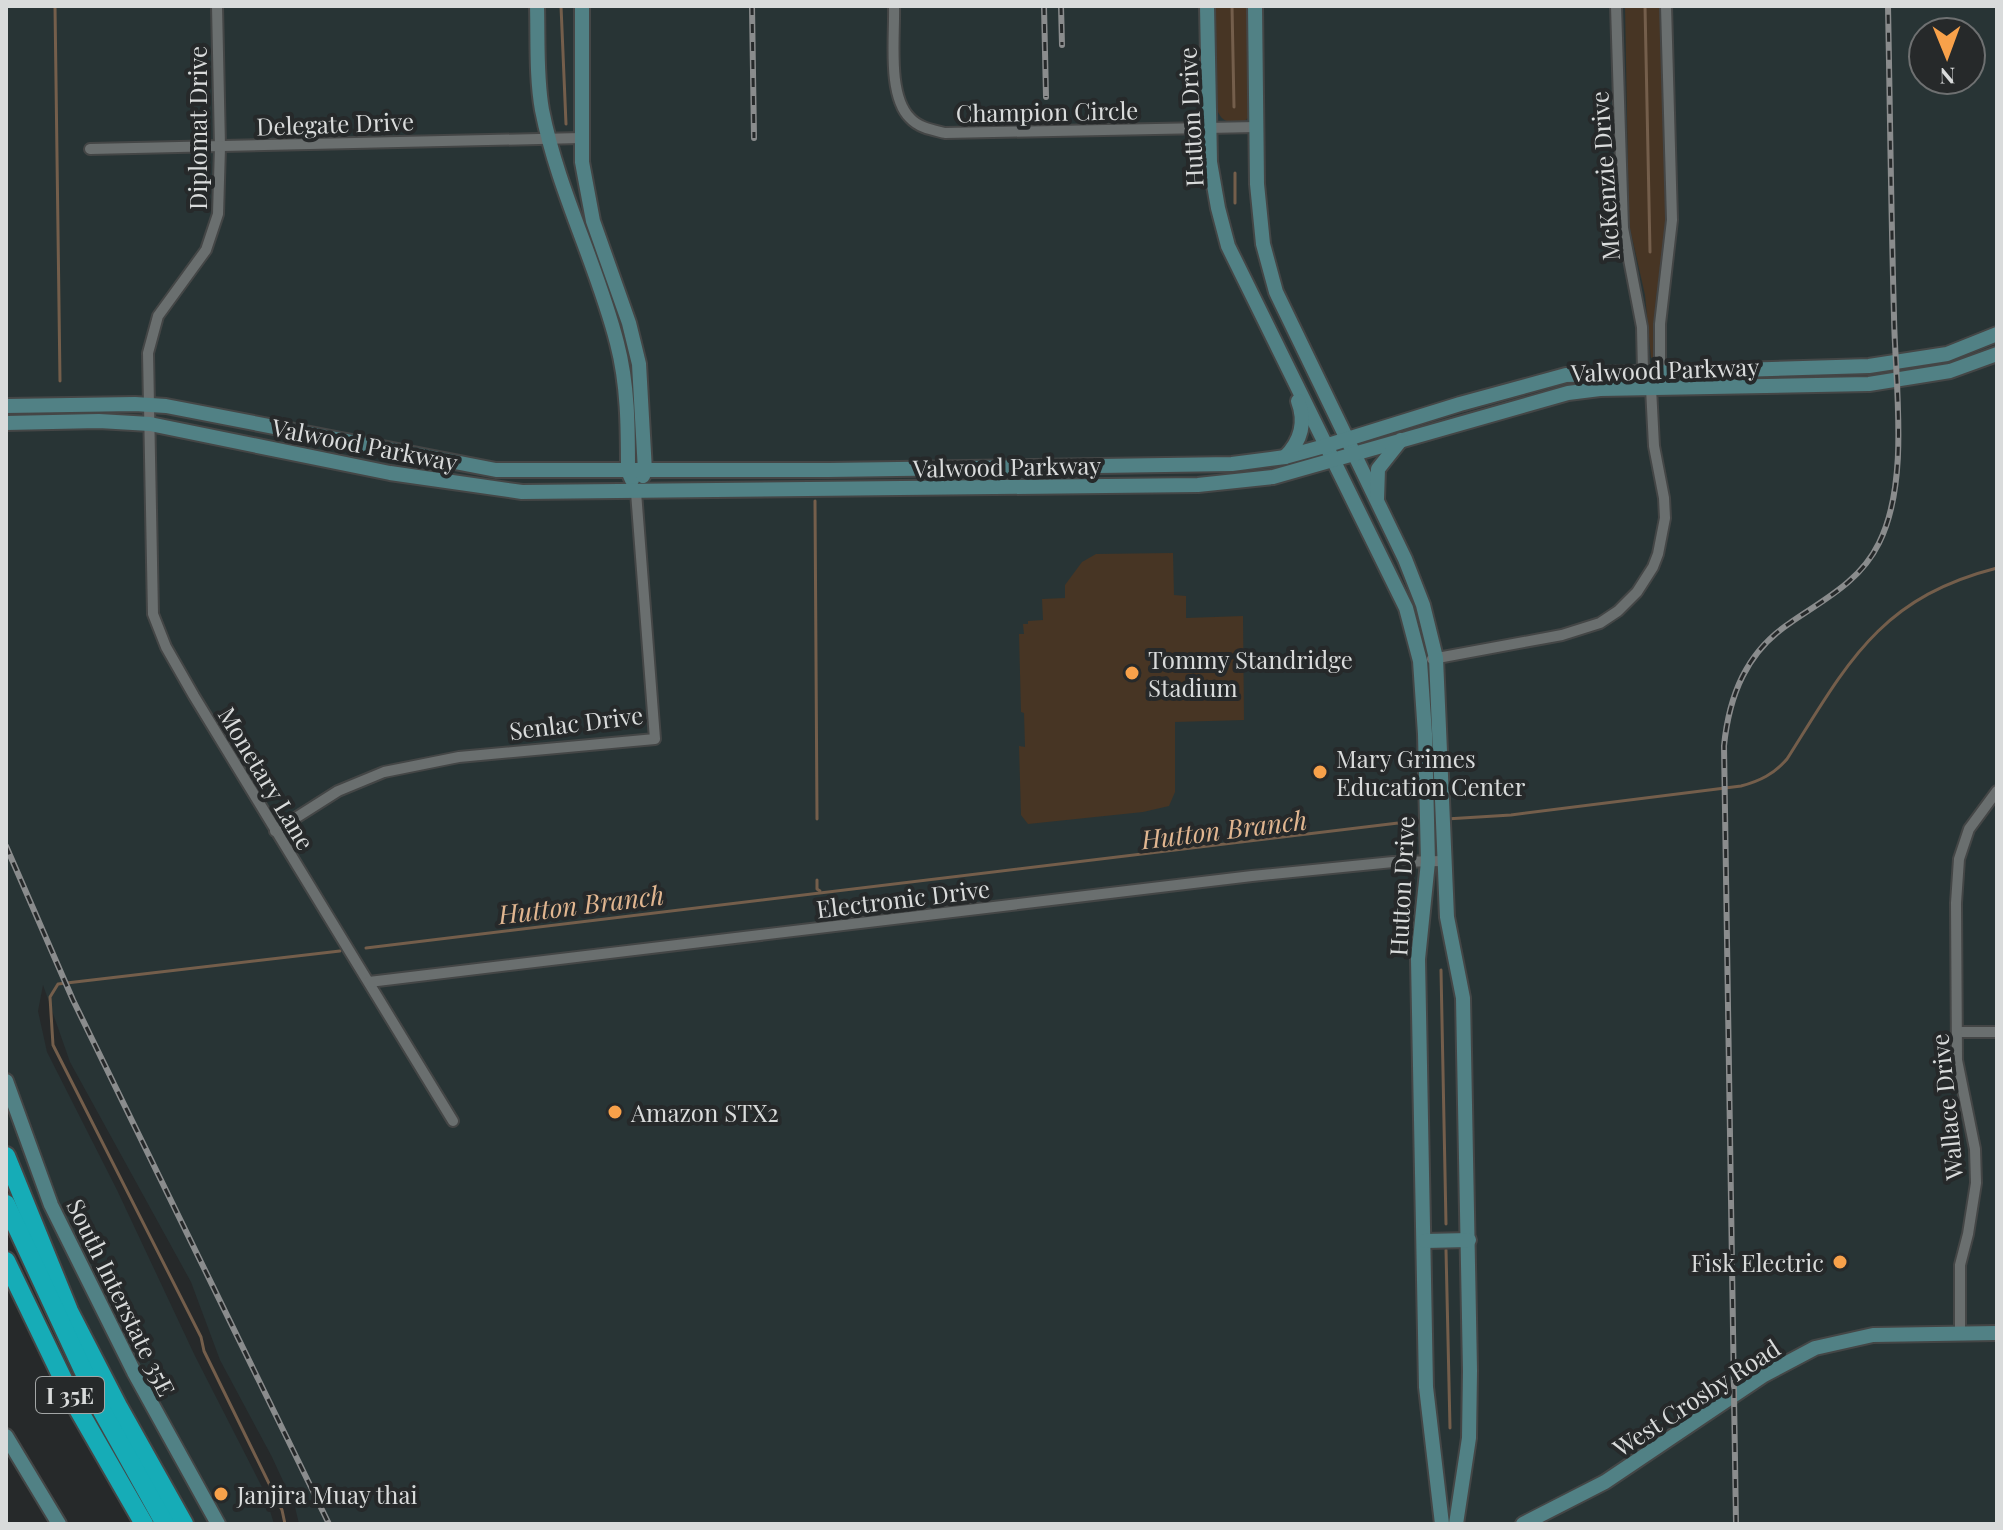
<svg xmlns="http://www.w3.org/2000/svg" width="2003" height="1530" viewBox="0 0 2003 1530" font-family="'Playfair Display',serif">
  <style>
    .built { fill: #283435; fill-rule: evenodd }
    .green { fill: #473524 }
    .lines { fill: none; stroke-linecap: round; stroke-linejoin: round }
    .stream { stroke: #745e4b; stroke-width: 3 }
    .street-casing { stroke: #444646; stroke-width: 14 }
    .secondary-casing { stroke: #444646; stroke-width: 18 }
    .highway-casing { stroke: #444646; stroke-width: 22 }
    .street { stroke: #6a6f6f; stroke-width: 10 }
    .secondary { stroke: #518185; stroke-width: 14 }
    .highway { stroke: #16acb7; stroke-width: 18 }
    .rail-casing { stroke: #8a8c8d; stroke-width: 6 }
    .rail { stroke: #26292a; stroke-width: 3; stroke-dasharray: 9; stroke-linecap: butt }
    .poi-dot { fill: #f8a14a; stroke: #26292a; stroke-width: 3 }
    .labels { text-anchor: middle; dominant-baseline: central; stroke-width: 8; stroke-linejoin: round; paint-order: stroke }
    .shield { fill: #26292a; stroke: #a3a6a6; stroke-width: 2 }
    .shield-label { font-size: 22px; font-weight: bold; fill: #d9dbdb }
    .street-label { font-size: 24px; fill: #d9dbdb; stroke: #26292a }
    .poi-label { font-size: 24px; fill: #d9dbdb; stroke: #26292a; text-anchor: start }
    .water-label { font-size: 26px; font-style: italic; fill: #e1b690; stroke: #26292a }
  </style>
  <rect width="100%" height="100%" fill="#26292a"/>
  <path class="built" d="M6,6H1997V1524H299L295,1507L272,1457L220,1360L191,1282L70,1062L43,985L38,1011L47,1052L117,1190L195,1356L264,1491L274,1524H179L6,1218ZM1923,32H1971V80H1923Z"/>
  <g class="green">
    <path d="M1215,6H1251L1253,112L1245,121C1232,124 1221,123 1217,109Z"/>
    <path d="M1625,6H1662L1666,239L1656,298L1654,357L1651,358L1645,295L1629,224Z"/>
    <path d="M1173,553L1174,595L1186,596V618L1243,616L1244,720L1175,722V792L1169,806L1143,812L1028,824L1021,815L1019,746L1025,747L1024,713L1021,712L1019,634H1024L1023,624H1028V621L1043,620L1042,599L1065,598V585L1082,562L1096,554Z"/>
  </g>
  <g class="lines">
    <g class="stream">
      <path d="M55,6L60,381"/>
      <path d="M561,6L566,124"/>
      <path d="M1232,6L1234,107"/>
      <path d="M1645,6L1650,252"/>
      <path d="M1235,173V203"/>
      <path d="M815,501L817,819"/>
      <path d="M1435,819V839"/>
      <path d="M1446,819L1511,815L1741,786C1760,781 1774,774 1787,759C1847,664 1879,598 1997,568"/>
      <path d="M817,880V889L820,891"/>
      <path d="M366,948L1423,820"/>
      <path d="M1441,970L1446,1224"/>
      <path d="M1446,1250L1450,1428"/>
      <path d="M285,1524L282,1510L204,1351L201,1337L53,1045L50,997L58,984L340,951"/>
    </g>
    <defs>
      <g id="street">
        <path d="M217,6L220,147L218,214L206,250L158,316L148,353L153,614L166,647L194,696L453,1121"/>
        <path d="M894,6C895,37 887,95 910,118C919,128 933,130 945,133L1257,127"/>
        <path d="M90,149L581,138"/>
        <path d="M1651,388L1660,372V324L1672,220L1666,6"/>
        <path d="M1432,659L1562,635L1600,623L1618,611L1637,592L1653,567L1658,554L1665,518L1664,498L1654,446L1651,388L1643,372L1642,327L1623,228L1616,6"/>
        <path d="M275,831L338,791L384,772L459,757L655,739L636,492"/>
        <path d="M369,982L1252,876L1393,862L1443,861"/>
        <path d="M1957,1032H1997"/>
        <path d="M1960,1332V1265L1968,1234L1976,1183L1975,1149L1957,1060L1956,903L1959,859L1969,829L1997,791"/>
      </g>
      <g id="secondary">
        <path d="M537,6C538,40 536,76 542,110C558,191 597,264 617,343C628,385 628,427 628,471L632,480"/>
        <path d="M582,6V162L593,221L629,323L639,364L645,471L643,476"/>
        <path d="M1207,6L1210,162L1218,208L1228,246L1406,608L1420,661L1425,734L1428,862L1418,959L1426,1387L1442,1524"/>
        <path d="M1255,6L1257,184L1263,244L1276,292L1405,559L1423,605L1436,658L1447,917L1463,998L1470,1371L1469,1438L1456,1524"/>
        <path d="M6,406L135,404L166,406L496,470H829L1232,464L1285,457L1325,446L1460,404L1566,375L1869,366L1947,354L1997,334"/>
        <path d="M6,423L99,421L150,424L390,473L522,492L1198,485L1273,477L1568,393L1600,389L1869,384L1950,371L1997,354"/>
        <path d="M1285,457C1301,441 1306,422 1298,401"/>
        <path d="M1377,499L1378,469L1401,440"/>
        <path d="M6,1081L51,1205L134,1372L218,1524"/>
        <path d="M1425,1241L1469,1240"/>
        <path d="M6,1436L59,1524"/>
        <path d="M1523,1524L1605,1482L1764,1375L1815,1348L1873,1335L1997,1333"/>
      </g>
      <g id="highway">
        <path d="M6,1156L69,1311L119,1408L184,1524"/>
        <path d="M6,1204L102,1411L165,1524"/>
        <path d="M6,1261L74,1402L144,1524"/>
      </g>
    </defs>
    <use href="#street" class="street-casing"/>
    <use href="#secondary" class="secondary-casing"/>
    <use href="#highway" class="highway-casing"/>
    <use href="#street" class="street"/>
    <use href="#secondary" class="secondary"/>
    <use href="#highway" class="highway"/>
    <defs>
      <g id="rail">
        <path d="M752,6L754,138"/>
        <path d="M1044,6L1046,97"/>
        <path d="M1061,6L1062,45"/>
        <path d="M6,846L73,1000L329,1524"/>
        <path d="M1736,1524L1724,746C1729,696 1746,652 1790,623C1823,600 1860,582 1879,543C1910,481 1895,384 1894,316C1891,212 1890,109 1888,6"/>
      </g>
    </defs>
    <use href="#rail" class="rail-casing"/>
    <use href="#rail" class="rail"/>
  </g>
  <g class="poi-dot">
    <circle cx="1132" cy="673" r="8"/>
    <circle cx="1320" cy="772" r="8"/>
    <circle cx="615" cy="1112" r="8"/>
    <circle cx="1840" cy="1262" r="8"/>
    <circle cx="221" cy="1494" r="8"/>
  </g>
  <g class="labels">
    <rect class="shield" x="36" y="1377" width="68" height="36" rx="6"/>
    <g class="shield-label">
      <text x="70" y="1395">I 35E</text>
    </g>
    <g class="street-label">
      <text transform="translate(1047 111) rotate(-1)">Champion Circle</text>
      <text transform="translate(1190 117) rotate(-93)">Hutton Drive</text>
      <text transform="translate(335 123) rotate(-2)">Delegate Drive</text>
      <text transform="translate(197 128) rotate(-90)">Diplomat Drive</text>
      <text transform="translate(1604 176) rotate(-94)">McKenzie Drive</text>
      <text transform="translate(1665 369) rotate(-2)">Valwood Parkway</text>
      <text transform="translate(365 444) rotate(11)">Valwood Parkway</text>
      <text transform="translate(1007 466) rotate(-1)">Valwood Parkway</text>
      <text transform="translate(576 722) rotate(-7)">Senlac Drive</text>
      <text transform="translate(267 778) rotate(59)">Monetary Lane</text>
      <text transform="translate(1401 886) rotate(-87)">Hutton Drive</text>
      <text transform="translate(903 898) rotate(-7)">Electronic Drive</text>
      <text transform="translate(1946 1107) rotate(-96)">Wallace Drive</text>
      <text transform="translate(122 1297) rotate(64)">South Interstate 35E</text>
      <text transform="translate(1696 1397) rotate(-33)">West Crosby Road</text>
    </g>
    <g class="poi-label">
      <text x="1148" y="659">Tommy Standridge<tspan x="1148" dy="28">Stadium</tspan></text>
      <text x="1336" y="758">Mary Grimes<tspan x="1336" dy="28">Education Center</tspan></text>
      <text x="631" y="1112">Amazon STX2</text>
      <text x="1824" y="1262" text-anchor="end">Fisk Electric</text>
      <text x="237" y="1494">Janjira Muay thai</text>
    </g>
    <g class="water-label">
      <text transform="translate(1224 829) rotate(-7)">Hutton Branch</text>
      <text transform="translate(581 904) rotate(-7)">Hutton Branch</text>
    </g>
  </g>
  <rect width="2003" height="1530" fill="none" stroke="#d9dbdb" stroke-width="16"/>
  <g transform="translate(1947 56) rotate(179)"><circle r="38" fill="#26292a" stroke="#6e7071" stroke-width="2"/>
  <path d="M0-6L14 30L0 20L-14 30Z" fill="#f8a14a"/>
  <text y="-12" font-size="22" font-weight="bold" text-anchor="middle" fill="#d9dbdb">N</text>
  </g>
</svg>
